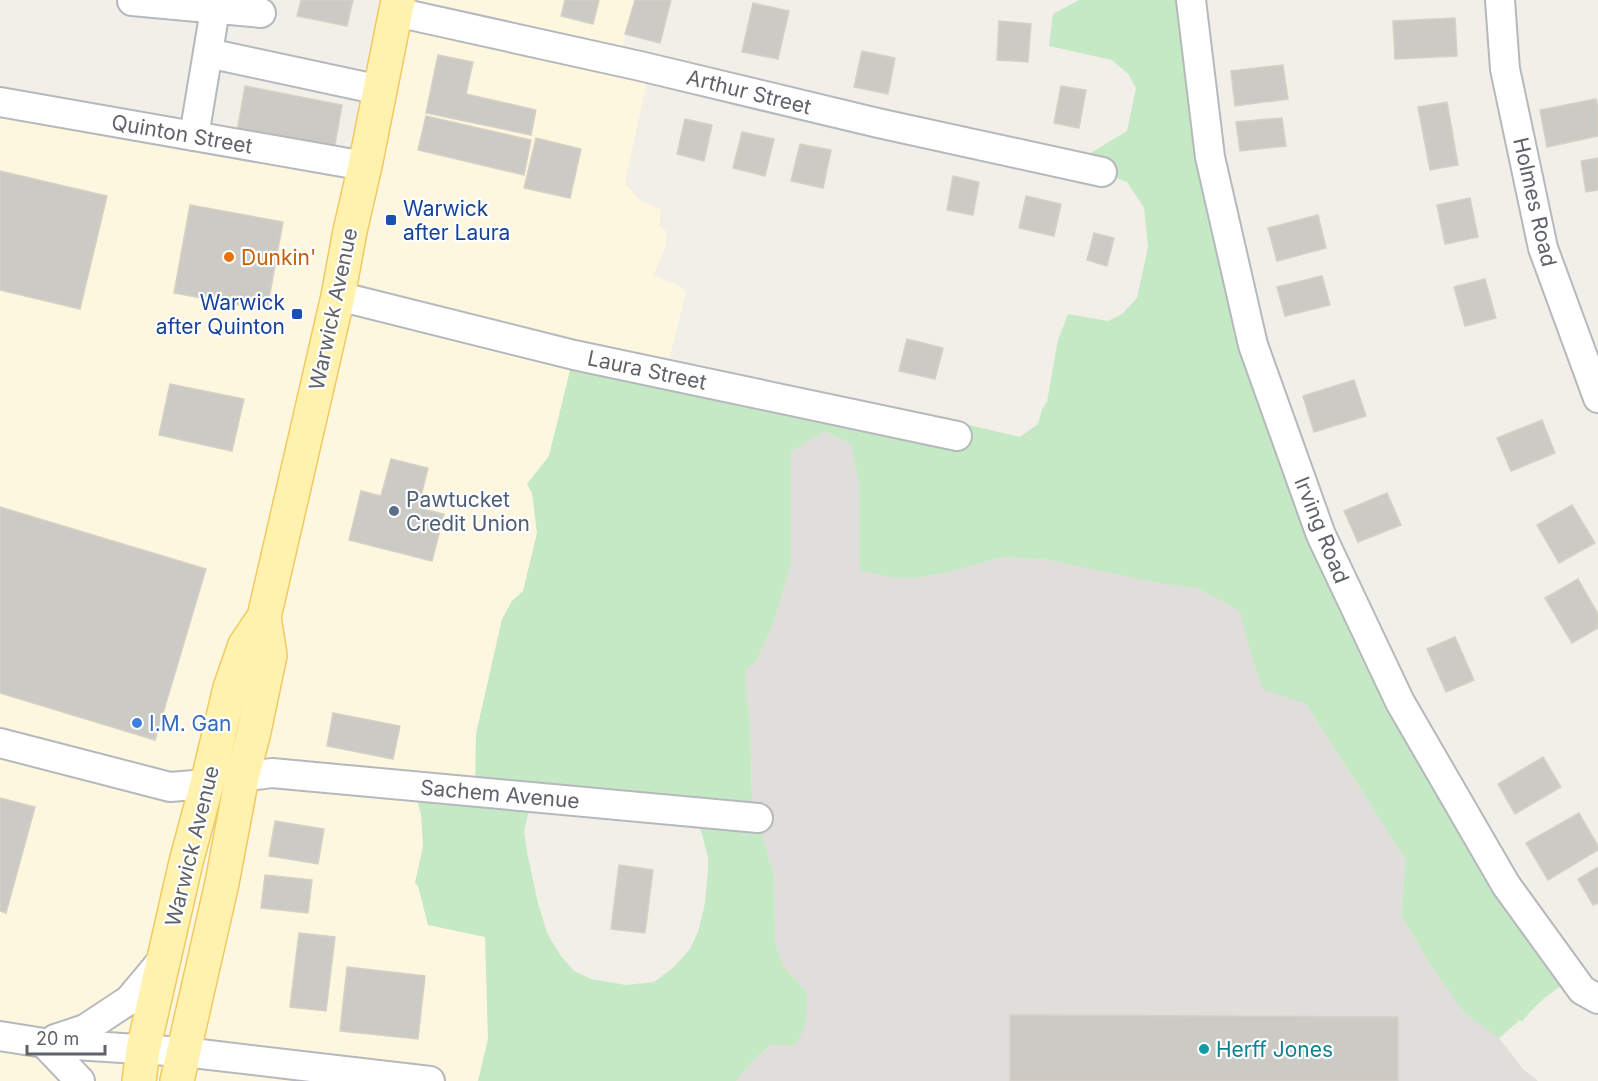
<svg xmlns="http://www.w3.org/2000/svg" width="1598" height="1081" viewBox="0 0 1598 1081" font-family="Inter,sans-serif">
  <style>
    .commercial { fill: #fef7e0 }
    .industrial { fill: #e0deda }
    .green { fill: #c5e8c5; fill-rule: evenodd }
    .building { fill: #cccac5; stroke: #d6d1c6; stroke-width: 1.5 }
    .lines { fill: none; stroke-linecap: round; stroke-linejoin: round }
    .minor-casing { stroke: #b5b8bc; stroke-width: 32 }
    .major-casing { stroke: #f2c960; stroke-width: 36 }
    .minor { stroke: #fff; stroke-width: 28 }
    .major { stroke: #fff2af; stroke-width: 33 }
    .transit-dot { fill: #1a4fb4; stroke: #fff; stroke-width: 2 }
    .food-dot { fill: #e8710a; stroke: #fff; stroke-width: 2 }
    .service-dot { fill: #5c6f8a; stroke: #fff; stroke-width: 2 }
    .shop-dot { fill: #3f7fe0; stroke: #fff; stroke-width: 2 }
    .culture-dot { fill: #0f9aa8; stroke: #fff; stroke-width: 2 }
    .labels { text-anchor: middle; dominant-baseline: central; stroke-width: 4.5; stroke-linejoin: round; paint-order: stroke }
    .street-label { font-size: 21px; fill: #5f6368; stroke: #fff }
    .transit-label { font-size: 21px; fill: #164399; stroke: #fff; text-anchor: start }
    .food-label { font-size: 21px; fill: #c56008; stroke: #fff; text-anchor: start }
    .service-label { font-size: 21px; fill: #4e5e75; stroke: #fff; text-anchor: start }
    .shop-label { font-size: 21px; fill: #366cbe; stroke: #fff; text-anchor: start }
    .culture-label { font-size: 21px; fill: #0d838f; stroke: #fff; text-anchor: start }
  </style>
  <rect width="100%" height="100%" fill="#f1efe8"/>
  <path class="commercial" d="M397,0H634L619,61L649,72L625,183L640,201L661,209L659,225L667,232L665,248L653,276L680,286L686,293L668,364L576,346L549,456L527,484L532,492L537,533L523,591L512,601L502,619L476,734L475,790H414L421,814L423,846L415,883L485,936L488,1039L478,1081H0V105L353,168Z"/>
  <path class="industrial" d="M824,431L851,444L860,488V571L916,578L945,573L1004,557L1049,560L1151,579L1190,581L1241,603L1406,860L1401,915L1432,967L1465,1014L1499,1038L1523,1069L1538,1081H736L755,1058L772,1045L807,993L783,966L775,942L774,878L752,797L750,722L746,694V669L756,662L774,621L791,564V452Z"/>
  <path class="green" d="M1079,0H1189L1207,162L1319,542L1568,981C1550,993 1535,1004 1522,1022L1520,1020L1499,1038L1465,1014L1432,967L1401,915L1406,860L1306,704L1263,689L1250,651L1240,611L1198,588L1158,583L1049,560L1004,557L945,573L916,578L891,577L860,571V488L851,444L824,431L791,452V564L774,621L756,662L746,669V694L750,722L752,797L774,878L775,942L783,966L807,993C807,1013 808,1027 795,1045H771L755,1058L736,1081H478L488,1039L485,937L428,925L418,886L415,883L423,846L421,814L414,790H475L476,734L502,619L512,601L523,591L537,533L532,493L527,484L549,456L576,346L943,419L1020,437L1038,424L1042,409L1047,402L1058,340L1068,314L1108,321L1122,314L1137,298L1148,247L1144,208L1127,182L1076,162L1127,131L1136,88L1128,74L1112,60L1049,46L1053,14ZM531,802L697,816L708,857V870L705,903L698,932L690,949L674,967L654,982L626,985L591,979L574,971L560,955L547,933L538,903L527,852L524,831Z"/>
  <g class="building">
    <path d="M301,0H353L347,26L297,16Z"/>
    <path d="M565,0H599L593,24L561,16Z"/>
    <path d="M635,0H671L660,43L625,34Z"/>
    <path d="M753,3L789,11L778,59L742,52Z"/>
    <path d="M1455,18L1457,56L1395,59L1393,21Z"/>
    <path d="M999,21L1031,24L1028,62L997,60Z"/>
    <path d="M862,51L895,58L888,94L854,87Z"/>
    <path d="M438,55L473,62L466,94L536,110L531,135L426,113Z"/>
    <path d="M1283,65L1288,99L1235,106L1231,71Z"/>
    <path d="M245,86L342,105L334,150L237,132Z"/>
    <path d="M1061,86L1086,90L1079,128L1054,123Z"/>
    <path d="M1596,99L1598,108V136L1547,147L1540,110Z"/>
    <path d="M1447,102L1458,165L1430,170L1418,107Z"/>
    <path d="M426,116L531,140L524,175L418,150Z"/>
    <path d="M1282,118L1286,146L1240,151L1236,122Z"/>
    <path d="M685,119L712,125L704,161L677,154Z"/>
    <path d="M742,132L774,139L765,176L733,168Z"/>
    <path d="M536,138L581,149L570,198L524,188Z"/>
    <path d="M800,144L831,150L823,188L791,181Z"/>
    <path d="M1598,158V190L1586,192L1581,161Z"/>
    <path d="M0,171L107,196L80,309L0,290Z"/>
    <path d="M953,176L979,182L973,215L947,210Z"/>
    <path d="M1026,196L1061,204L1054,236L1019,228Z"/>
    <path d="M1470,198L1478,237L1445,244L1437,205Z"/>
    <path d="M190,205L283,222L267,310L174,293Z"/>
    <path d="M1318,215L1326,248L1277,261L1268,228Z"/>
    <path d="M1094,233L1114,238L1107,266L1087,260Z"/>
    <path d="M1322,276L1330,305L1285,316L1277,287Z"/>
    <path d="M1485,279L1496,318L1465,326L1454,287Z"/>
    <path d="M907,339L943,348L935,379L899,371Z"/>
    <path d="M1354,380L1366,416L1314,432L1303,396Z"/>
    <path d="M170,384L244,399L232,451L159,435Z"/>
    <path d="M1542,420L1555,453L1511,471L1497,438Z"/>
    <path d="M391,459L428,468L418,508L444,514L432,561L349,540L361,491L381,496Z"/>
    <path d="M1387,493L1401,525L1358,542L1344,511Z"/>
    <path d="M1572,505L1595,543L1559,563L1537,525Z"/>
    <path d="M0,507L206,569L155,740L0,693Z"/>
    <path d="M1578,579L1598,614V628L1572,643L1545,598Z"/>
    <path d="M1455,637L1474,680L1446,692L1427,649Z"/>
    <path d="M333,713L400,726L393,759L327,746Z"/>
    <path d="M1543,757L1561,787L1515,814L1498,784Z"/>
    <path d="M0,798L35,807L6,913L0,911Z"/>
    <path d="M1579,813L1598,846V850L1548,880L1526,843Z"/>
    <path d="M275,821L324,829L318,864L269,856Z"/>
    <path d="M619,865L653,870L645,933L611,929Z"/>
    <path d="M1598,867V903L1593,905L1578,879Z"/>
    <path d="M265,875L312,880L308,913L261,908Z"/>
    <path d="M299,933L335,937L326,1011L290,1007Z"/>
    <path d="M347,967L425,976L418,1039L340,1031Z"/>
    <path d="M1010,1015L1398,1017V1081H1010Z"/>
  </g>
  <g class="lines">
    <defs>
      <g id="minor">
        <path d="M1191,0L1210,157L1253,345L1321,535L1400,702L1506,885L1582,990L1598,999"/>
        <path d="M1500,0L1505,69L1543,248L1598,398"/>
        <path d="M132,1L261,13"/>
        <path d="M396,12L640,66L878,123L1102,172"/>
        <path d="M208,53L380,90"/>
        <path d="M0,102L365,166"/>
        <path d="M194,136L215,10"/>
        <path d="M338,296L574,355L957,436"/>
        <path d="M0,743L170,787L207,784"/>
        <path d="M242,777L272,773L758,818"/>
        <path d="M0,1036L44,1043L184,1052L430,1081"/>
        <path d="M55,1039L85,1029L129,1000L165,957"/>
        <path d="M44,1043L80,1081"/>
      </g>
      <g id="major">
        <path d="M139,1081L143,1050L186,862L207,784L230,688L245,645L264,617L338,296L350,231L365,166L398,0"/>
        <path d="M177,1081L222,883L242,777L253,736L270,655L264,617"/>
      </g>
    </defs>
    <use href="#minor" class="minor-casing"/>
    <use href="#major" class="major-casing"/>
    <use href="#minor" class="minor"/>
    <use href="#major" class="major"/>
  </g>
  <g class="transit-dot">
    <rect x="385" y="214" width="12" height="12" rx="3"/>
    <rect x="291" y="308" width="12" height="12" rx="3"/>
  </g>
  <circle class="food-dot" cx="229" cy="257" r="6"/>
  <circle class="service-dot" cx="394" cy="511" r="6"/>
  <circle class="shop-dot" cx="137" cy="723" r="6"/>
  <circle class="culture-dot" cx="1204" cy="1049" r="6"/>
  <g class="labels">
    <g class="street-label">
      <text transform="translate(749 92) rotate(14)">Arthur Street</text>
      <text transform="translate(182 134) rotate(10)">Quinton Street</text>
      <text transform="translate(1535 202) rotate(77)">Holmes Road</text>
      <text transform="translate(333 309) rotate(-78)">Warwick Avenue</text>
      <text transform="translate(647 370) rotate(12)">Laura Street</text>
      <text transform="translate(1322 530) rotate(68)">Irving Road</text>
      <text transform="translate(500 794) rotate(5)">Sachem Avenue</text>
      <text transform="translate(192 846) rotate(-76)">Warwick Avenue</text>
    </g>
    <g class="transit-label">
      <text x="403" y="208">Warwick<tspan x="403" dy="24">after Laura</tspan></text>
      <text x="285" y="302" text-anchor="end">Warwick<tspan x="285" dy="24">after Quinton</tspan></text>
    </g>
    <g class="food-label">
      <text x="241" y="257">Dunkin'</text>
    </g>
    <g class="service-label">
      <text x="406" y="499">Pawtucket<tspan x="406" dy="24">Credit Union</tspan></text>
    </g>
    <g class="shop-label">
      <text x="149" y="723">I.M. Gan</text>
    </g>
    <g class="culture-label">
      <text x="1216" y="1049">Herff Jones</text>
    </g>
  </g>
  <path d="M27 1045v9h78v-9" fill="none" stroke="#5f6368" stroke-width="3"/>
  <text x="36" y="1045" font-size="18" fill="#5f6368" stroke="#ffffff" stroke-width="4.5" paint-order="stroke">20 m</text>
</svg>
